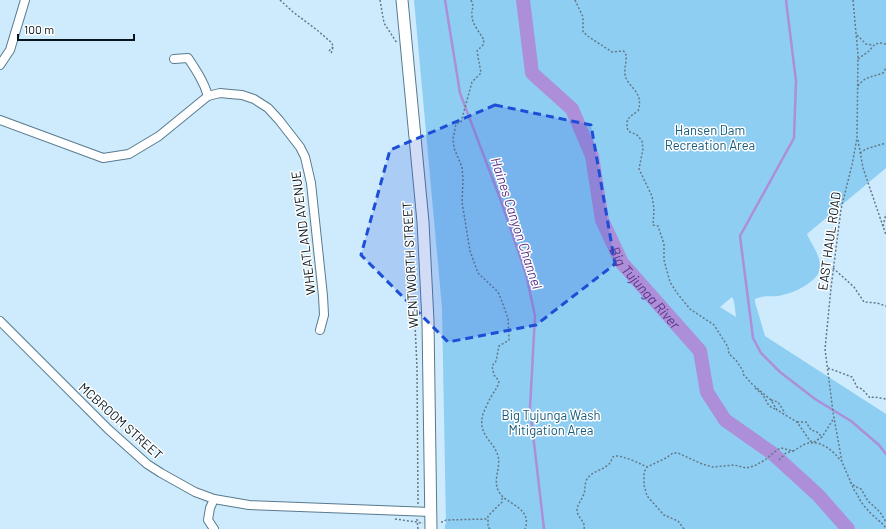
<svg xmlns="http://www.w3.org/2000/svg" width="886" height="529" viewBox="0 0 886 529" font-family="Barlow,sans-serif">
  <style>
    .green { fill: #8ecef3; fill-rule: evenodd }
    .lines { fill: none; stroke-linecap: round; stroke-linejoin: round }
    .stream { stroke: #ac8fd8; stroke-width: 2.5 }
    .river { stroke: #ac8fd8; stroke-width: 14 }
    .minor-casing { stroke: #587a8e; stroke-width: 10 }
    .secondary-casing { stroke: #587a8e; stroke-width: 13 }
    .path { stroke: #647885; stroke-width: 1.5; stroke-dasharray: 2 2; stroke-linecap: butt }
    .minor { stroke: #fff; stroke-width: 8 }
    .secondary { stroke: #fff; stroke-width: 11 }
    .marked { fill: #1d4ed8; fill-opacity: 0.2; stroke: #1d4ed8; stroke-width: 3; stroke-dasharray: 8 5; stroke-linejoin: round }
    .labels { text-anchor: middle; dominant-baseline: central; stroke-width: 3; stroke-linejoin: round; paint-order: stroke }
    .park-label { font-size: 13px; fill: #155a7a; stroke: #fff }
    .street-label { font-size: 13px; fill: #08151d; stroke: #fff }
    .water-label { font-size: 14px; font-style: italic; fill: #5b3389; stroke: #fff }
  </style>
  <rect width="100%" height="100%" fill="#ceebfd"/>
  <path class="green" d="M414,0H886V168L807,234C811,244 820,254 820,266C821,282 790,295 777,296C767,297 766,295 755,299V302L765,336L886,414V529H445V524H446L442,308ZM732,297L734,301L736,317L720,307Z"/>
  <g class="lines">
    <g class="stream">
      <path d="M445,0L460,93L501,201L526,274L535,316L530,408L544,529"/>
      <path d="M786,0L796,81L794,138L740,236L753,338L761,353L780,372L815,399L851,421L879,445L886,454"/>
    </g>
    <path class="river" id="s1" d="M523,0L532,73L572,109L592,156L602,220L622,263L700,351L707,392L725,420L772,453L818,495L848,529"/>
    <defs>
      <g id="minor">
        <path d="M174,59L188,58C196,70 204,82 208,96"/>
        <path d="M0,65L10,50L25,0"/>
        <path d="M0,120L103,158L129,154L159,136L208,96L220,93L230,94L242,95L254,99L268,108L279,120L300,147L305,157L311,183L323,296L324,315L320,330"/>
        <path d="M0,321L108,429L147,464L161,473L195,492L214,499L210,508L208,520L214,529"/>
        <path d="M214,499L249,505L431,512"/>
      </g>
      <path id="secondary" d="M402,0L423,222L428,321L431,529"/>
    </defs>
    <use href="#minor" class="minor-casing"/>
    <use href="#secondary" class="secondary-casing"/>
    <g class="path">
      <path d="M280,0L293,12L317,30L332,43L333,47L331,54"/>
      <path d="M380,0L384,23L397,43"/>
      <path d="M471,0C475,9 471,8 472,16C472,24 480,33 484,40L483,45L477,51L481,73L472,82L461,122L456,124L453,139L454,148L462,167L463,180L462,202L470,251L478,273L497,291L499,294L508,318L509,340L499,346L496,361L492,366L494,375L499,381C498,388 494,391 491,397C488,402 485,409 483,414C477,435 494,441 498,456C501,468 493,479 498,490C504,505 533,506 525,529"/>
      <path d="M575,0L583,17V32L589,37L612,52L623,51L625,52C628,60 624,66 625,74C626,87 645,91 638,111C628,118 625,119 628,131L637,135L642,141L643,149L639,169L652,196L654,209L653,225L658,226L664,244V260L670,282L677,293L690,309L714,325L728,347L729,354L736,360L743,371V374L752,384L771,400L777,410L797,422L810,441L814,442L822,437L834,418"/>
      <path d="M853,0L858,55L857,138L852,165L841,209L831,288L825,349L833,412L842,462L855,492L858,495C859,502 871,514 877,519C881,523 884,524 886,529"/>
      <path d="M857,35L866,44L873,45"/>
      <path d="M329,51L333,47"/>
      <path d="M858,59L869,51L875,44L880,43L886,44"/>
      <path d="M858,86C865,76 873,77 883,73L886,68"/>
      <path d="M858,140L863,168L886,235"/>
      <path d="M860,153L866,149L886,143"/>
      <path d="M883,226L886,214"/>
      <path d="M833,268L854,287L864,302L877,303L886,306"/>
      <path d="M414,302L417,368L418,504"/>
      <path d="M828,368L852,377L857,387L862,389L870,398L874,397L886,399"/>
      <path d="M755,388L763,395L769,406L777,410"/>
      <path d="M771,400L778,402L785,413"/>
      <path d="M797,422H806L811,430L817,432L822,437"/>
      <path d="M779,460L786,453L793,451"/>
      <path d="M850,482L856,487L861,489L868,501L880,512L886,522"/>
      <path d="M395,519L423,523"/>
      <path d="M417,519L418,529"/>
      <path d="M441,522H443L446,520L488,519"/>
      <path d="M490,529L488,527V516L502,502V498"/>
      <path d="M584,529C586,521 577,518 577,510C577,505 581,501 583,496C586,491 584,484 587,479C592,471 604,470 610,463C612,461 611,457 615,456C622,455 641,464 647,467"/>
      <path d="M684,529L678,521L664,515L647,496L644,485V472L647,467L666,458L673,453H678L702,464L713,467L734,465L746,468L754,466L765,460L777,450L781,448L793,451C797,449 801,446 805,444C819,439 832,449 841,461"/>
    </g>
    <use href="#minor" class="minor"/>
    <use href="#secondary" class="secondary"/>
  </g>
  <path class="marked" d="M495,105L591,125L615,264L536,325L448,342L361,255L390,150Z"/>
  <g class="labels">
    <g class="park-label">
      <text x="710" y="130">Hansen Dam<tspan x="710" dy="15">Recreation Area</tspan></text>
      <text x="551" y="415">Big Tujunga Wash<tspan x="551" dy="15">Mitigation Area</tspan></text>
    </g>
    <g class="street-label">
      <text transform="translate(303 233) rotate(-97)">WHEATLAND AVENUE</text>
      <text transform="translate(829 241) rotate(-82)">EAST HAUL ROAD</text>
      <text transform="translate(410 265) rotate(-93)">WENTWORTH STREET</text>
      <text transform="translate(121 421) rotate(42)">MCBROOM STREET</text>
    </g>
    <g class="water-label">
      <text transform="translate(517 223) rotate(72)">Haines Canyon Channel</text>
      <text stroke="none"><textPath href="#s1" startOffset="324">Big Tujunga River</textPath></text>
    </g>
  </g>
  <path d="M18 34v6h116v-6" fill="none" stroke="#08151d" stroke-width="2"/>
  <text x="24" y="34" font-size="12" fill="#08151d" stroke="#ffffff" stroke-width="3" paint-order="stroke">100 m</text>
</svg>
